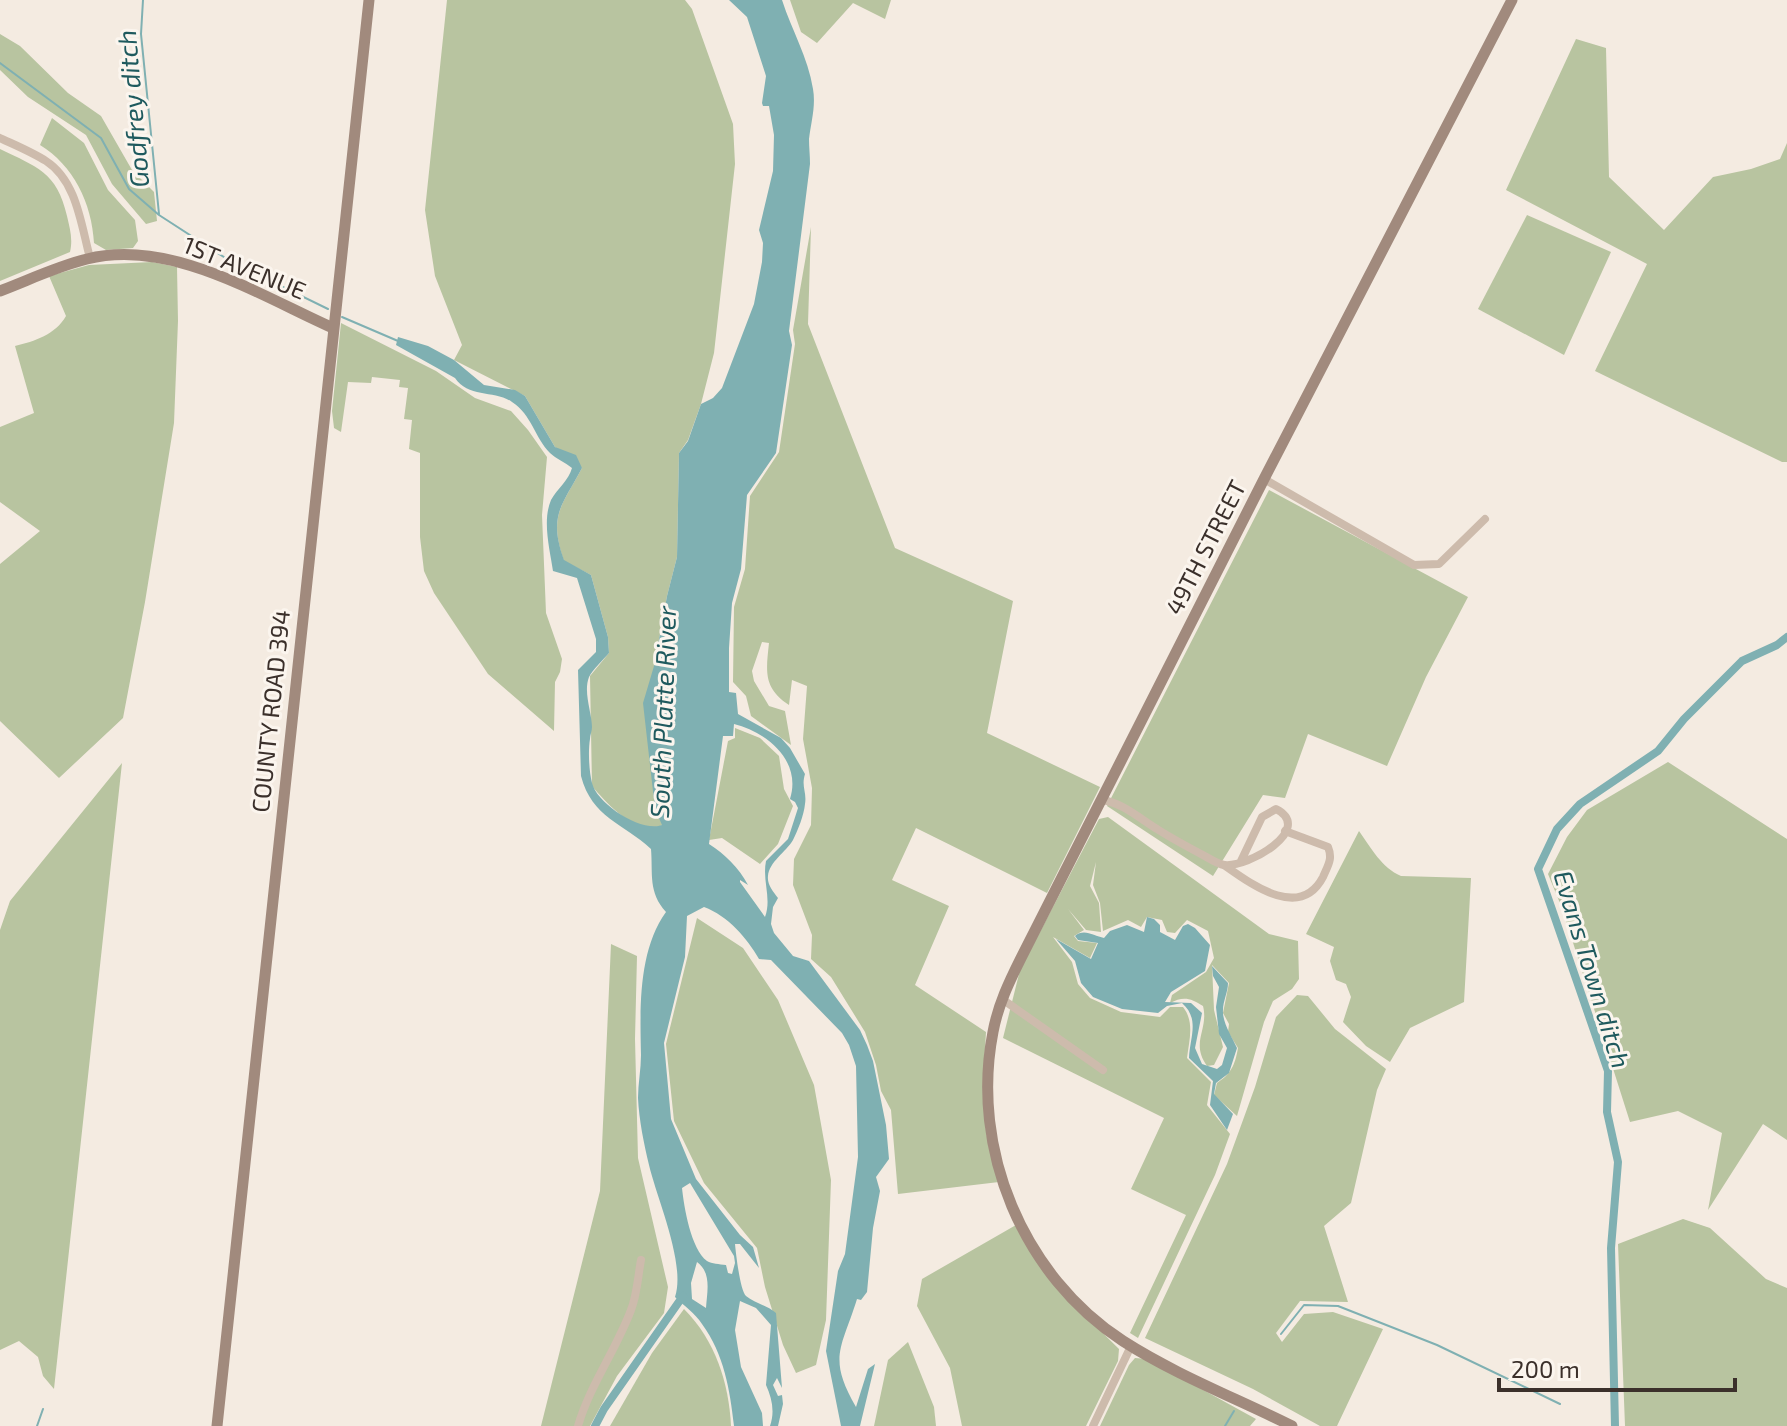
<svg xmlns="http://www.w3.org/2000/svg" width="1787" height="1426" viewBox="0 0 1787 1426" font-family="'Exo 2',sans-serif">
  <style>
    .green { fill: #b8c4a0 }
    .water { fill: #7fb0b2; fill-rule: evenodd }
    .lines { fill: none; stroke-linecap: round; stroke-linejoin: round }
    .stream { stroke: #7fb0b2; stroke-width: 2 }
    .canal { stroke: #7fb0b2; stroke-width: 8 }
    .street { stroke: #cdbbac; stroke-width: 8 }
    .secondary { stroke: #a18a7d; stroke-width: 11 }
    .labels { text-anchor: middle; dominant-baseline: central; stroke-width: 6; stroke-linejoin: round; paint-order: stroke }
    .street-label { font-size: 24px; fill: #3b302b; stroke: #fbf5ee }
    .water-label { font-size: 26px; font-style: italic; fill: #1f5a5e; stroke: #fbf5ee }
  </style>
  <rect width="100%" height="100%" fill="#f4ebe1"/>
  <g class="green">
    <path d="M447,0H685L692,9L733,124L735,164L714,353L701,404L688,440L679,453L677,557L667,596L654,666L663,825C636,836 608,805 592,786L590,676L609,653L608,637L591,575L564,561C548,515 562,506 582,468L555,447L525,396L454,360L462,345L435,276L425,210Z"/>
    <path d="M790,0H891L885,19L853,3L817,43L801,32Z"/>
    <path d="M0,34L20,46L68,93L101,116L132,170L154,192L157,221L146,224L112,184L86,135L28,97L0,70Z"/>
    <path d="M1576,39L1606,48L1609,177L1664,230L1713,177L1751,169L1780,159L1787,143V462H1782L1595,371L1647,264L1506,190Z"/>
    <path d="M52,118L84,143L108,190L135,220L138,241L133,248L106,250L94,243C92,203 73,165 40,145Z"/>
    <path d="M0,149C37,167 57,172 67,216C70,229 73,239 70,252L0,281Z"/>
    <path d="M1527,215L1611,252L1564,355L1478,309Z"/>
    <path d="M811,227L808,324L895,548L1013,601L987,733L1100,787L1047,893L916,828L892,880L949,906L915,985L986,1032C983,1088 979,1127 999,1182L898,1194L891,1110L881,1091L876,1065L865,1032L831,977L811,959L812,935L793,885L794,859L811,825L812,788L803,739L807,686L792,680L789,705C763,688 766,671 769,643L762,642L752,671L754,681L769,706L785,711L791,745L751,716L746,696L733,682L734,607L745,569L750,496L779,452L795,344L793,330Z"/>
    <path d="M152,262L177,267L178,321L174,423L145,602L123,718L59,778L0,721V564L40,531L0,502V427L34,413L15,346C35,341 55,335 66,316L49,276L89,265Z"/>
    <path d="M341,323L436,371L475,398L511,411L528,430L547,457L542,515L546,613L562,659L560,672L555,682L554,731L488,674L434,593L424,571L420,537V453L409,449L412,420L404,419L408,388L399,387L400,380L372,377L371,383L348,382L341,432L334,428L332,411Z"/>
    <path d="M1269,490L1468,597L1426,677L1387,766L1308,734L1285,798L1263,795L1213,876L1107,806Z"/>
    <path d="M735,728L760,738L779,756L784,789L793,806L778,844L760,864L722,838L709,840L728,741L735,738Z"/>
    <path d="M1668,762L1787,839V1140L1763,1124L1708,1210L1722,1133L1678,1111L1630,1122L1562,908L1548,874L1567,837L1587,810Z"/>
    <path d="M122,763L54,1389L43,1376L38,1357L19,1341L0,1350V930L10,901Z"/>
    <path d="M1108,817L1269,934L1298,941L1299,979L1292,989L1273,1001L1264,1022L1237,1116L1214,1095L1217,1083C1231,1074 1235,1065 1238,1048L1228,1032L1229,1024L1223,1013L1229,983L1212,965L1214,1010L1223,1047L1214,1065L1207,1066C1190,1042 1209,1030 1203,1006C1191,998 1183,996 1170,1003L1172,995L1206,972L1214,958L1208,931L1187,920L1175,933L1167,932L1162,920L1147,917L1141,927L1128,920L1103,931L1100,903L1093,885L1096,862L1090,886L1099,903L1101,932L1086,930L1068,909L1084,930L1074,936L1078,941L1097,943L1090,958L1053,937L1072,962L1078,984L1090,998L1121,1012L1160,1017L1170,1007H1183C1195,1022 1189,1041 1187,1058L1211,1082L1207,1105L1230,1134L1215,1175L1138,1338L1130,1333L1186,1215L1131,1189L1164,1118L1003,1038L1020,970L1099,819Z"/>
    <path d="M1359,831C1371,848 1382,868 1401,876L1471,878L1464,1002L1410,1028L1390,1062L1366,1046L1343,1022L1351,997L1346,984L1336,980L1330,961L1334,947L1306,934Z"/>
    <path d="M697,918L743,948L778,1000L814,1085L831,1180L826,1320L816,1365L796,1373L783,1345L765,1287L757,1248L704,1183L674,1121L666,1044Z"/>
    <path d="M611,944L637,956L635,1039L638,1158L668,1287L664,1313L617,1376L590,1426H541L600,1191Z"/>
    <path d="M1297,995L1308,996L1335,1029L1386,1069L1377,1090L1351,1203L1324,1226L1348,1302L1300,1301L1276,1333L1282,1342L1304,1314L1333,1312L1383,1329L1337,1426H1320L1253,1389L1145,1338L1227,1164L1255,1087L1276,1017Z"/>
    <path d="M1683,1219L1710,1228L1766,1279L1787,1288V1426H1625L1618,1244Z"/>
    <path d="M1016,1225L1051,1282L1119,1349L1118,1361L1086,1426H962L950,1368L917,1306L922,1279Z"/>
    <path d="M684,1309C715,1340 729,1383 731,1426H610L652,1353Z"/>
    <path d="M908,1342L934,1407L936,1426H874L888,1360Z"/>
    <path d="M1135,1358L1147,1359L1256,1419L1250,1426H1100L1129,1365Z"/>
  </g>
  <g class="water">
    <path d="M729,0H782C792,31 808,57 813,89C816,106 811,122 809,139C809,147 810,156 810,164L789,331L792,345L776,453L747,495L741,569L732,603L729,648V692L736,693L738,714L781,738L790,748L805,774C801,787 807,792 805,804C804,815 798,830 793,840C786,852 769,862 768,876C767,885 773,891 778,898L773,907L771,924L774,933L793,956L809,961L860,1030L867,1045L873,1061L886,1125L889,1159L876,1177L880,1191L873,1228L867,1292L861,1300L857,1299C842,1348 827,1357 856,1407L868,1369L875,1364L860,1426H841L826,1351L838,1271L845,1254L858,1157L856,1066L849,1045L842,1033L771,960L759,959C747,938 728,916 704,907L687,916L685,957L664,1043L671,1119L696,1179L740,1235L753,1247L759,1268L740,1244H735C736,1254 740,1290 746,1296C754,1303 767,1305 776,1313C778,1338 780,1363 782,1388L777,1378L773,1385L778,1396L782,1395L783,1404L778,1426H770C775,1412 772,1398 766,1385L771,1325L756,1308L740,1301L735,1330L741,1367L762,1413L763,1426H734C730,1390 724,1354 702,1324C695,1313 684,1306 675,1297C686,1264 657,1199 649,1165C644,1144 639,1120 638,1098C638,1084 641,1069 641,1055C640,1009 638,951 666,912C648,892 653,874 651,849C623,823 592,818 581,776L578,670L596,652V639L577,578L553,571C550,550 542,521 551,500C557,489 569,480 572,468C565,462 556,459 550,453C535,438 532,415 512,402C495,390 468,398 455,378L396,345L398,337L428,346L454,360L484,385L515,390L525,396L555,447L576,455L582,468C562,506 548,515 564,560L591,575L608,637L609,653C604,659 592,670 589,677C583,692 592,713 592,727C592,731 590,735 590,739C588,751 589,771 592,783C597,804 642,833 662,825L655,809L643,703L654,666L667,596L677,557L679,453L688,441L701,404L713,398L722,388L754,304L762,262L763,243L759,230L773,171L774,135L769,106H763L762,103L766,76L747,17ZM734,724C767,732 802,761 790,799L795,802L798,808L788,839L766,861C762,881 772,898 765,917L740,882V880L748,885C739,868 725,854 709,844L723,736H733ZM690,1183L734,1256L735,1263L732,1274L728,1273L726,1265C719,1264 712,1264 707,1261C691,1249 684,1207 682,1188ZM697,1262C712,1273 707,1292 706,1308L692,1299L691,1283Z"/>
    <path d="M1147,917L1154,919L1160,925V932L1175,940L1183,926L1188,924L1195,928L1210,945L1205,971L1171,992L1165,1002L1191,1003L1202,1013L1195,1048L1202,1064L1217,1069L1222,1065L1227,1048L1219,1034L1216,1007L1219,987L1213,976L1212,966L1228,983C1228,992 1223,1001 1223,1010C1222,1022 1232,1037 1237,1048L1229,1073L1216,1083L1214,1094L1233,1114L1227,1130L1210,1105L1213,1081L1189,1058C1190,1037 1200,1019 1182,1003L1167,1006L1158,1013L1122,1009L1093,997L1081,983L1075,961L1056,939L1091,959L1098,943L1078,940L1075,936C1084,928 1094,936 1104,938L1110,931L1127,925L1144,932Z"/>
  </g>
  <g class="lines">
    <g class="stream">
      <path d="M143,0L141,34L159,214"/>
      <path d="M0,63L101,138L129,189L159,215L230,261L328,309"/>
      <path d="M342,317L398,341"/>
      <path d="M1281,1334L1304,1305L1338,1306L1437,1345L1560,1404"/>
      <path d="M37,1426L43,1409"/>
      <path d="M1225,1426L1234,1411"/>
    </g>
    <g class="canal">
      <path d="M595,1426L604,1409L683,1296"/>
      <path d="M1615,1426L1611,1248L1618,1162L1607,1112L1608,1071L1538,869L1557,829L1580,804L1658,751L1684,719L1742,661L1777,645L1787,637"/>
    </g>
    <g class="street">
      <path d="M0,138C15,145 32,152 46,161C77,181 81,225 90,258"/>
      <path d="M1264,479L1414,565L1439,564L1485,519"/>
      <path d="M1102,800C1123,803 1139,818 1157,829C1171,838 1186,846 1201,854C1207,857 1217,864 1224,865C1248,868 1315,829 1276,809L1262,817L1241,861"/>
      <path d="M1224,865C1251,884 1300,921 1323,877C1328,865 1333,859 1328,847L1285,831"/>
      <path d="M1002,999L1103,1070"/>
      <path d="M578,1426C590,1385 616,1350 631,1310C637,1295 638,1276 641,1260"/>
      <path d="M1093,1426L1131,1346"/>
    </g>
    <g class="secondary">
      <path d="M0,291C29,280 58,266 87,259C170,238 259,295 333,328"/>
      <path d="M217,1426L369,0"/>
      <path d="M1292,1426C1236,1398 1176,1375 1123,1341C1023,1276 970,1149 993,1032C998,1005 1009,982 1021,958L1264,479L1512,0"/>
    </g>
  </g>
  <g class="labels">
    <g class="street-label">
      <text transform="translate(245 267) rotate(22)">1ST AVENUE</text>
      <text transform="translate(1205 547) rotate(-63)">49TH STREET</text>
      <text transform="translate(270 711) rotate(-84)">COUNTY ROAD 394</text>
    </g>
    <g class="water-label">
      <text transform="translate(132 109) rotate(-95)">Godfrey ditch</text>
      <text transform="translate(662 712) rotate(-88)">South Platte River</text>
      <text transform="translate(1593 969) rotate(73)">Evans Town ditch</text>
    </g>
  </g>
  <path d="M1499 1378v12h236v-12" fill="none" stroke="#3b302b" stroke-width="4"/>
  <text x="1511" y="1378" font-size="24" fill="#3b302b" stroke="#fbf5ee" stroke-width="6" paint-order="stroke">200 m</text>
</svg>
